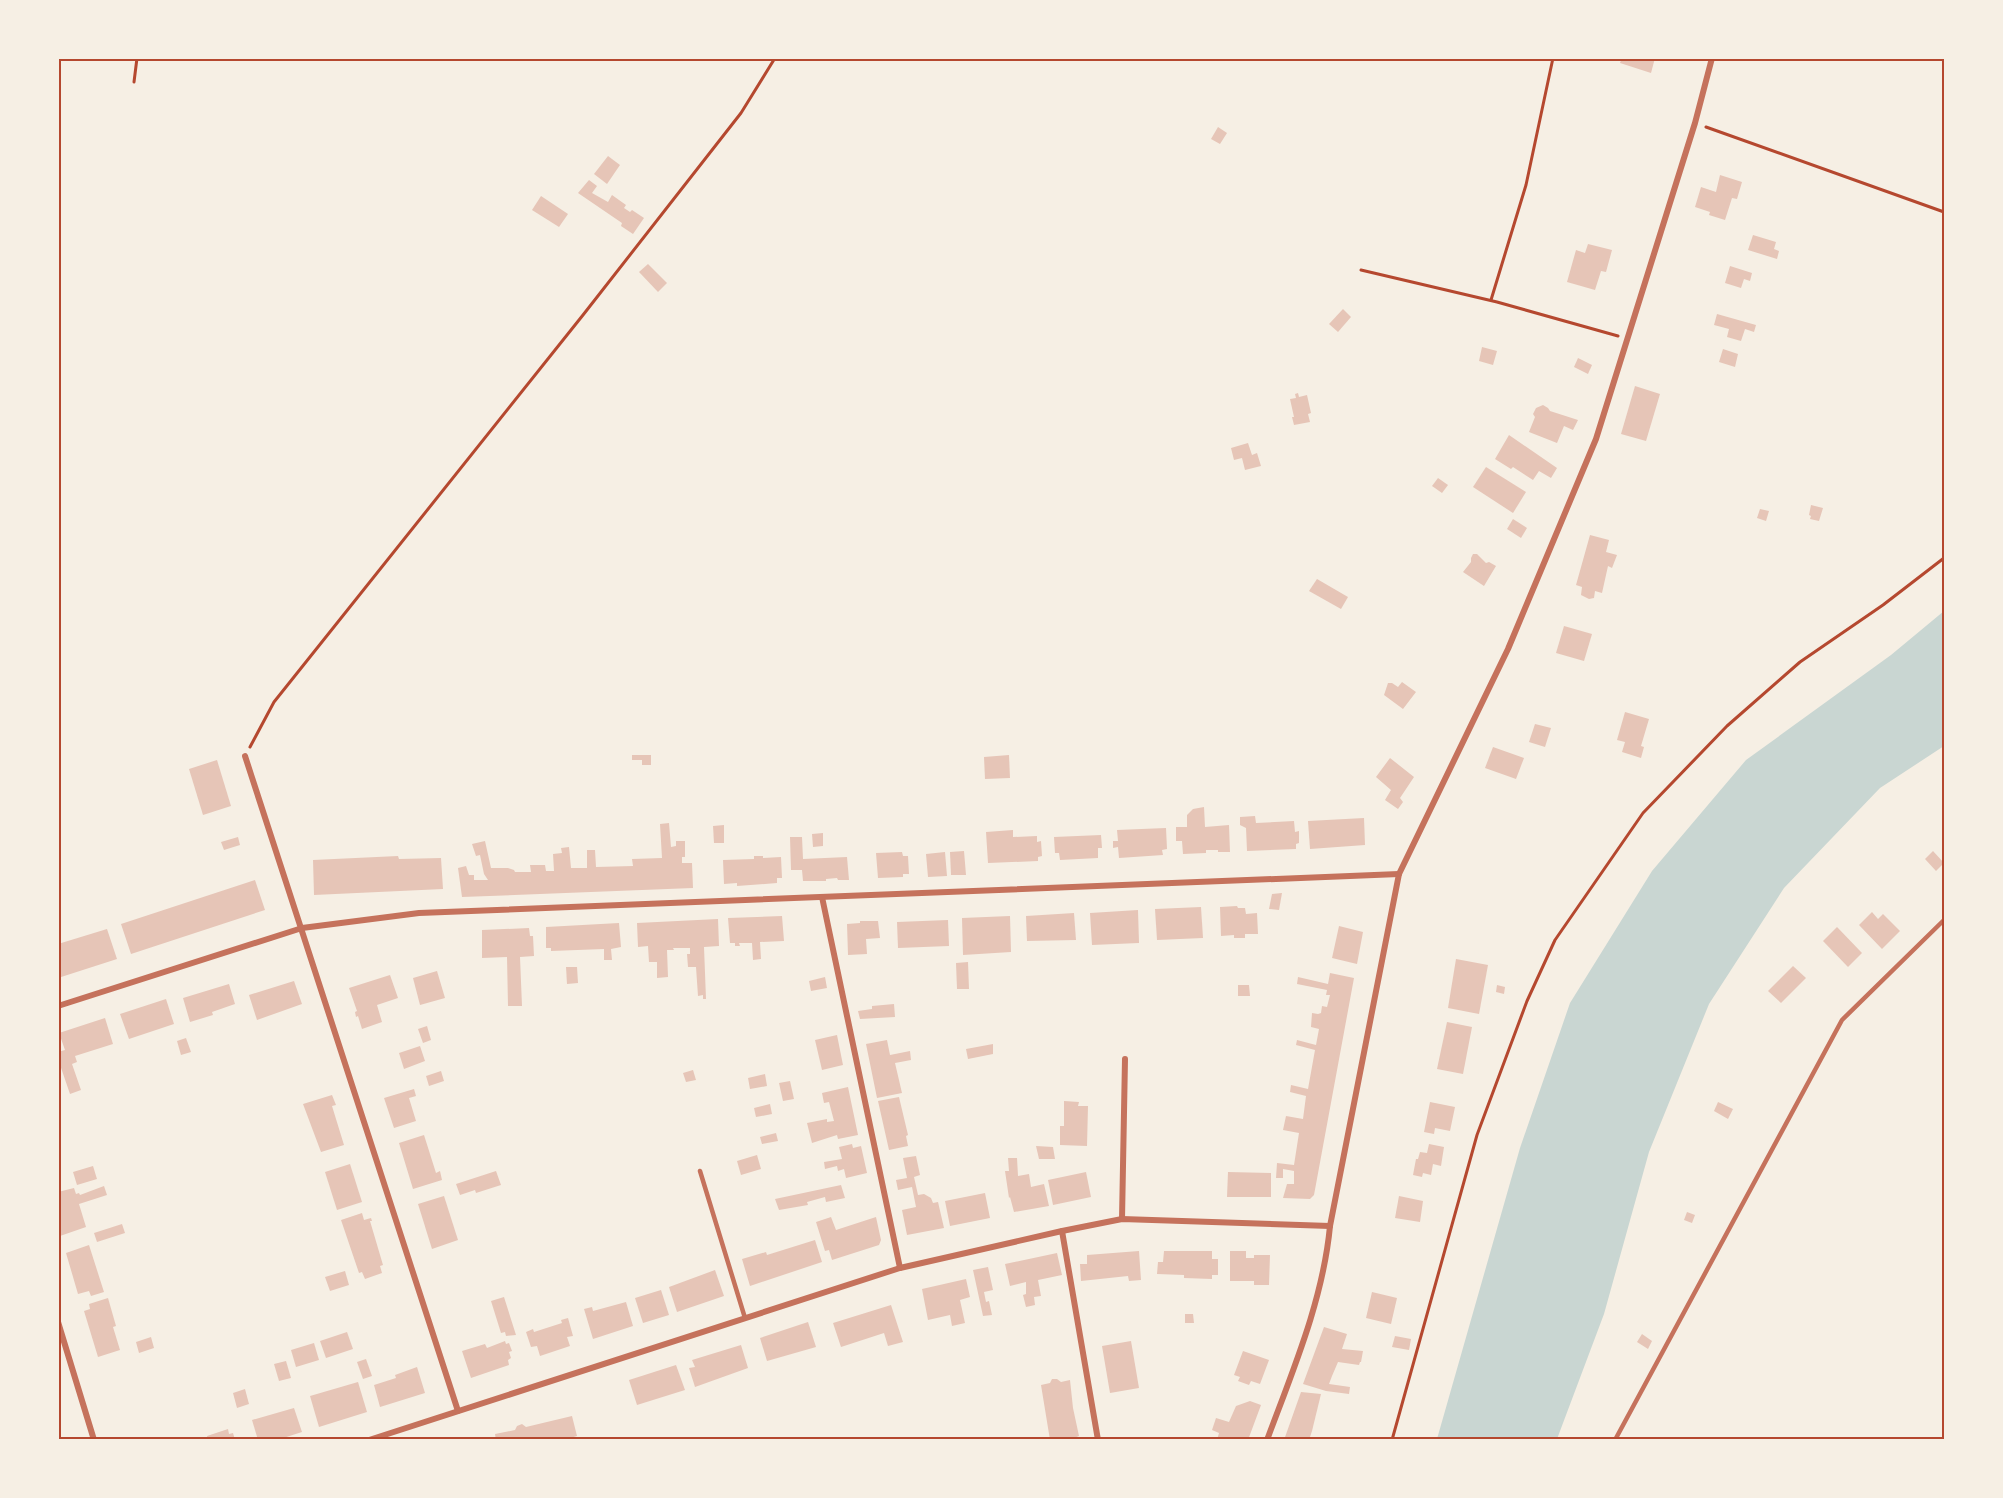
<svg xmlns="http://www.w3.org/2000/svg" width="2003" height="1498" viewBox="0 0 2003 1498" font-family="Helvetica,sans-serif">
  <style>
    .water { fill: #c9d6d2 }
    .building { fill: #e6c5b7 }
    .lines { fill: none; stroke-linecap: round; stroke-linejoin: round }
    .path { stroke: #b5482f; stroke-width: 3 }
    .service { stroke: #c5725c; stroke-width: 4.5 }
    .minor { stroke: #c5725c; stroke-width: 6 }
    .neatline { fill: none; stroke: #b5482f; stroke-width: 2 }
  </style>
  <rect width="100%" height="100%" fill="#f6efe4"/>
  <path class="water" d="M1944,611V746L1880,788L1784,888L1709,1004L1649,1152L1604,1314L1557,1439H1437L1520,1148L1570,1003L1652,871L1746,760L1891,655Z"/>
  <g class="building">
    <path d="M1622,58H1655L1651,73L1620,63Z"/>
    <path d="M1218,127L1227,133L1220,144L1211,139Z"/>
    <path d="M608,156L620,165L607,184L594,174Z"/>
    <path d="M1720,175L1742,182L1737,199L1732,198L1725,220L1709,215L1710,212L1695,207L1701,187L1716,192Z"/>
    <path d="M589,180L597,186L592,193L608,202L612,195L626,205L624,208L630,212L632,210L644,218L633,234L621,226L622,223L578,193Z"/>
    <path d="M541,196L568,214L559,227L532,210Z"/>
    <path d="M1753,235L1776,242L1774,249L1779,251L1777,259L1748,250Z"/>
    <path d="M1588,244L1612,250L1606,272L1601,271L1595,290L1567,282L1576,250L1585,253Z"/>
    <path d="M648,264L667,283L658,292L639,272Z"/>
    <path d="M1730,266L1752,273L1750,281L1744,279L1741,288L1725,283Z"/>
    <path d="M1343,309L1351,317L1338,332L1329,324Z"/>
    <path d="M1717,314L1756,325L1754,332L1745,329L1741,341L1727,337L1729,329L1714,325Z"/>
    <path d="M1482,347L1497,351L1493,365L1479,361Z"/>
    <path d="M1723,349L1738,354L1735,367L1719,362Z"/>
    <path d="M1578,358L1592,365L1588,374L1574,367Z"/>
    <path d="M1635,386L1660,394L1646,441L1621,434Z"/>
    <path d="M1298,393L1299,397L1307,395L1311,413L1308,414L1310,422L1294,425L1292,417H1294L1290,399L1296,398L1295,394Z"/>
    <path d="M1543,405L1548,408L1550,411L1578,420L1573,430L1564,426L1557,443L1529,432L1535,417L1533,414L1536,408Z"/>
    <path d="M1509,435L1557,468L1551,478L1539,471L1533,480L1513,467L1511,469L1495,459Z"/>
    <path d="M1248,443L1252,455L1257,453L1261,466L1245,470L1242,458L1234,460L1231,448Z"/>
    <path d="M1486,467L1526,492L1513,513L1473,487Z"/>
    <path d="M1438,478L1448,485L1442,493L1432,486Z"/>
    <path d="M1811,505L1823,508L1819,521L1810,519L1811,516L1809,515Z"/>
    <path d="M1760,509L1769,511L1766,521L1757,518Z"/>
    <path d="M1513,519L1527,528L1521,538L1507,529Z"/>
    <path d="M1590,535L1609,540L1606,552L1617,555L1612,568L1608,566L1602,593L1595,591L1594,598L1589,599L1581,595L1582,587L1576,585Z"/>
    <path d="M1473,554H1477L1486,563L1489,562L1496,566L1484,586L1463,572L1471,562V558Z"/>
    <path d="M1317,579L1348,597L1341,609L1309,591Z"/>
    <path d="M1564,626L1592,634L1584,661L1556,653Z"/>
    <path d="M1402,682L1416,692L1403,709L1384,695L1388,683H1392L1398,687Z"/>
    <path d="M1625,712L1649,719L1641,746L1644,747L1641,758L1622,752L1625,742L1617,740Z"/>
    <path d="M1535,724L1551,728L1545,747L1529,742Z"/>
    <path d="M1493,747L1524,758L1516,779L1485,768Z"/>
    <path d="M632,755H651V765H642V760H632Z"/>
    <path d="M1009,755L1010,778L985,779L984,757Z"/>
    <path d="M1390,758L1414,777L1400,798L1403,802L1398,809L1385,800L1391,790L1376,777Z"/>
    <path d="M217,760L231,806L203,815L189,769Z"/>
    <path d="M1204,807L1205,827L1229,825L1230,852H1218V850H1206V853L1183,854L1182,841H1176V827H1187V815L1193,809Z"/>
    <path d="M1255,816L1256,823L1294,821L1295,832L1299,831V843L1296,844V849L1247,851L1246,828L1240,825V817Z"/>
    <path d="M1364,818L1365,845L1310,849L1308,821Z"/>
    <path d="M669,823L671,847L676,846V841H685V857H682V863H692L693,888L462,897L458,868L466,866L469,875H474V880H488L484,874L480,855L476,856L472,844L485,841L491,868H508L514,870L515,872H531L530,865H545L546,871H554L553,854L562,853L561,848L569,847L571,868H587V850H595L596,867L633,866L632,859L662,858L660,824Z"/>
    <path d="M724,825V843H714L713,826Z"/>
    <path d="M1166,828L1167,849L1162,850L1163,855L1119,858L1118,847L1113,848V841H1118L1117,830Z"/>
    <path d="M1013,830V837L1037,836V842L1041,841L1042,856L1038,857V861L988,863L986,832Z"/>
    <path d="M823,833V846L813,847L812,834Z"/>
    <path d="M1101,835L1102,848H1098V858L1060,860L1059,853H1055L1054,837Z"/>
    <path d="M238,837L240,845L224,850L221,842Z"/>
    <path d="M790,837H802L803,859L847,857L849,880H838L837,878L826,879V881H803L802,870H791Z"/>
    <path d="M964,851L966,875H951L950,852Z"/>
    <path d="M1933,851L1944,863L1936,871L1925,859Z"/>
    <path d="M902,852L903,856H908L909,874H903V877L878,878L876,853Z"/>
    <path d="M945,852L947,876L928,877L926,854Z"/>
    <path d="M398,856L399,859L441,858L443,889L314,895L313,860Z"/>
    <path d="M754,856H763V858L781,857L782,878H777V883L737,886V883L724,884L723,860L754,859Z"/>
    <path d="M255,880L265,910L131,954L121,924Z"/>
    <path d="M1282,893L1279,910L1269,909L1272,894Z"/>
    <path d="M1237,906L1238,908H1245L1246,914L1257,913L1258,934H1245V938H1234V935L1221,936L1220,907Z"/>
    <path d="M1201,907L1203,938L1157,940L1155,909Z"/>
    <path d="M1138,910L1139,943L1092,945L1090,913Z"/>
    <path d="M1872,912L1878,919L1883,914L1900,931L1882,949L1859,925Z"/>
    <path d="M1074,913L1076,940L1027,941L1026,916Z"/>
    <path d="M782,916L784,941L760,942L761,959L753,960L752,943H739L740,946H735V943H730L728,918Z"/>
    <path d="M1010,916L1011,952L963,955L962,918Z"/>
    <path d="M718,919L719,946L704,947L706,999H703V995L698,996L696,967H688L687,954H690V948H673L674,950H667L668,977L657,978V962H649L648,946L638,947L637,923Z"/>
    <path d="M948,920L949,946L898,948L897,922Z"/>
    <path d="M860,921H878L880,938L866,939L867,954L848,955L847,924L860,923Z"/>
    <path d="M619,923L621,947L611,949L612,960H604V949L551,951V948H546V927Z"/>
    <path d="M1339,926L1363,932L1357,964L1332,958Z"/>
    <path d="M1837,927L1862,953L1848,967L1823,941Z"/>
    <path d="M529,928L530,936H533L534,956L520,957L522,1006H508L507,957L482,958V930Z"/>
    <path d="M107,929L117,959L58,978V944Z"/>
    <path d="M1456,959L1488,965L1479,1014L1448,1008Z"/>
    <path d="M968,962L969,989H957L956,963Z"/>
    <path d="M1793,966L1806,978L1781,1003L1768,991Z"/>
    <path d="M566,967H577L578,983L567,984Z"/>
    <path d="M437,971L445,998L420,1005L413,978Z"/>
    <path d="M1330,973L1354,978L1314,1195L1310,1199L1283,1198L1287,1184H1294V1171L1283,1169V1178H1276L1277,1163L1294,1165L1299,1133L1283,1130L1286,1116L1303,1119L1306,1096L1290,1092L1291,1085L1308,1089L1315,1050L1296,1045L1297,1040L1316,1045L1319,1029L1311,1027L1312,1013L1318,1014L1321,1013L1322,1006L1327,1007L1330,995H1326L1327,990L1297,984L1298,977L1328,984Z"/>
    <path d="M390,975L398,998L377,1005L382,1022L362,1029L358,1016L356,1017L355,1012L357,1011L349,988Z"/>
    <path d="M825,977L827,988L811,991L809,981Z"/>
    <path d="M294,981L302,1004L257,1020L249,995Z"/>
    <path d="M229,984L235,1004L212,1012L213,1015L190,1022L183,998Z"/>
    <path d="M1238,985H1249L1250,996H1238Z"/>
    <path d="M1497,985L1505,987L1504,994L1496,992Z"/>
    <path d="M166,999L174,1024L129,1039L120,1014Z"/>
    <path d="M894,1004L895,1017L860,1019L858,1011L872,1009V1006Z"/>
    <path d="M105,1018L113,1044L75,1056L77,1062L72,1064L81,1090L70,1094L58,1059V1052L65,1050L59,1033Z"/>
    <path d="M1447,1022L1472,1027L1463,1074L1437,1069Z"/>
    <path d="M427,1026L431,1040L423,1043L418,1029Z"/>
    <path d="M837,1035L843,1065L822,1070L815,1040Z"/>
    <path d="M186,1038L191,1052L181,1055L177,1041Z"/>
    <path d="M887,1040L890,1055L910,1051L911,1060L895,1063L902,1093L877,1098L866,1044Z"/>
    <path d="M993,1044V1054L968,1059L966,1049Z"/>
    <path d="M420,1046L425,1061L404,1069L399,1053Z"/>
    <path d="M693,1070L696,1080L686,1082L683,1073Z"/>
    <path d="M441,1071L444,1081L429,1086L426,1076Z"/>
    <path d="M765,1074L767,1086L750,1089L748,1078Z"/>
    <path d="M790,1081L794,1099L783,1101L779,1083Z"/>
    <path d="M848,1087L858,1135L838,1139L837,1135L812,1143L807,1123L827,1119V1122L834,1121L829,1102L824,1103L822,1093Z"/>
    <path d="M414,1089L416,1096L409,1098L416,1121L394,1128L384,1098Z"/>
    <path d="M332,1095L336,1105L332,1106L344,1145L321,1152L303,1104Z"/>
    <path d="M899,1097L908,1135L906,1136L908,1146L889,1150L878,1101Z"/>
    <path d="M1064,1101L1079,1102L1078,1106H1088L1087,1146L1060,1145V1126H1064Z"/>
    <path d="M1430,1102L1455,1107L1450,1131L1435,1128L1434,1134L1424,1132Z"/>
    <path d="M1718,1102L1733,1109L1728,1119L1714,1111Z"/>
    <path d="M770,1104L772,1114L756,1117L754,1108Z"/>
    <path d="M776,1133L778,1141L762,1144L760,1137Z"/>
    <path d="M424,1135L436,1173L440,1171L442,1180L413,1189L399,1143Z"/>
    <path d="M852,1144L853,1148L861,1146L867,1173L846,1178L844,1169L838,1171L837,1166L825,1169L824,1162L842,1159L839,1147Z"/>
    <path d="M1429,1144L1444,1147L1441,1166L1433,1164L1431,1175L1423,1173L1422,1177L1413,1175L1416,1159H1418L1420,1152L1427,1153Z"/>
    <path d="M1036,1146L1053,1147L1055,1159H1039Z"/>
    <path d="M757,1155L761,1169L741,1175L737,1161Z"/>
    <path d="M916,1156L920,1175L914,1177L918,1195L924,1194L931,1198L933,1203L938,1202L944,1228L907,1235L902,1210L916,1207L912,1187L898,1190L896,1180L907,1178L903,1158Z"/>
    <path d="M1008,1158H1017L1018,1176L1029,1174L1031,1187L1044,1184L1049,1206L1014,1212L1010,1197L1009,1198L1005,1171H1009Z"/>
    <path d="M350,1164L362,1202L337,1210L325,1172Z"/>
    <path d="M93,1166L97,1179L77,1185L73,1172Z"/>
    <path d="M496,1171L501,1185L476,1193L475,1190L460,1195L456,1184Z"/>
    <path d="M1086,1172L1091,1197L1053,1205L1048,1180Z"/>
    <path d="M1228,1172L1271,1173V1197H1227Z"/>
    <path d="M841,1185L845,1198L826,1202L825,1197L807,1202L808,1205L779,1210L775,1199Z"/>
    <path d="M104,1186L107,1195L79,1204L86,1227L60,1236L58,1192L74,1188L76,1194L79,1193L80,1195Z"/>
    <path d="M985,1193L990,1218L950,1226L945,1201Z"/>
    <path d="M444,1196L458,1240L432,1249L418,1204Z"/>
    <path d="M1399,1196L1423,1201L1420,1222L1395,1218Z"/>
    <path d="M1687,1212L1695,1215L1692,1223L1684,1220Z"/>
    <path d="M362,1213L364,1220L371,1218L372,1221H370L383,1265L380,1266L382,1273L365,1279L362,1272L359,1273L341,1220Z"/>
    <path d="M831,1217L836,1230L876,1217L881,1240L879,1245L832,1260L829,1250L825,1251L816,1222Z"/>
    <path d="M122,1224L125,1233L97,1242L94,1233Z"/>
    <path d="M815,1240L822,1262L750,1286L742,1259L766,1252L767,1255Z"/>
    <path d="M89,1245L104,1292L91,1296L89,1291L78,1294L66,1253Z"/>
    <path d="M1139,1251L1141,1280L1129,1281L1128,1276L1081,1281L1080,1264H1087V1255Z"/>
    <path d="M1164,1251H1212V1259H1218V1275H1212V1279L1184,1278V1275L1157,1274L1158,1262H1163Z"/>
    <path d="M1230,1251H1246V1258H1254V1255H1270L1269,1285H1254V1281H1230Z"/>
    <path d="M1057,1253L1062,1275L1038,1280L1041,1296L1034,1297L1035,1305L1026,1307L1023,1295L1026,1294V1282L1010,1286L1005,1264Z"/>
    <path d="M988,1267L993,1290L984,1292L986,1302L989,1301L992,1315L983,1316L973,1270Z"/>
    <path d="M715,1270L724,1296L677,1312L669,1287Z"/>
    <path d="M345,1271L349,1285L330,1291L325,1277Z"/>
    <path d="M966,1279L970,1297L960,1300L965,1323L952,1326L950,1315L928,1320L922,1289Z"/>
    <path d="M661,1290L669,1315L643,1323L635,1298Z"/>
    <path d="M1372,1292L1397,1298L1391,1324L1366,1318Z"/>
    <path d="M504,1297L516,1335L506,1336L505,1332L501,1333L491,1301Z"/>
    <path d="M108,1298L116,1326L113,1327L120,1350L98,1357L84,1311L90,1309L89,1304Z"/>
    <path d="M626,1302L633,1326L593,1339L584,1309L592,1307L593,1311Z"/>
    <path d="M891,1305L903,1342L888,1346L884,1333L841,1347L833,1323Z"/>
    <path d="M1185,1314H1193L1194,1323H1185Z"/>
    <path d="M568,1318L573,1336L567,1337L570,1346L540,1356L537,1346L531,1347L526,1332L533,1329L534,1332L562,1323L561,1320Z"/>
    <path d="M808,1322L816,1347L767,1361L760,1338Z"/>
    <path d="M1324,1327L1347,1334L1342,1349L1363,1351L1361,1362H1360L1359,1365L1338,1362L1332,1376L1329,1384L1350,1387L1349,1394L1326,1391L1303,1384Z"/>
    <path d="M347,1332L353,1349L326,1358L320,1341Z"/>
    <path d="M1642,1334L1652,1341L1648,1349L1637,1342Z"/>
    <path d="M1395,1336L1411,1339L1409,1350L1392,1347Z"/>
    <path d="M151,1337L154,1348L139,1353L136,1342Z"/>
    <path d="M505,1341L506,1344L509,1343L512,1351L509,1352L511,1358L508,1360L509,1365L471,1378L462,1351L485,1344L487,1348Z"/>
    <path d="M1131,1341L1139,1388L1110,1393L1102,1346Z"/>
    <path d="M314,1343L319,1360L296,1367L291,1350Z"/>
    <path d="M741,1345L748,1368L695,1387L689,1368L695,1367L692,1360Z"/>
    <path d="M1243,1351L1269,1360L1260,1384L1251,1381L1249,1385L1238,1381L1240,1377L1234,1375Z"/>
    <path d="M366,1359L372,1376L363,1379L357,1362Z"/>
    <path d="M286,1361L291,1378L279,1381L274,1364Z"/>
    <path d="M676,1365L685,1390L637,1405L629,1380Z"/>
    <path d="M417,1367L425,1393L380,1407L374,1385L396,1378L395,1375Z"/>
    <path d="M1052,1379H1057L1061,1382L1070,1380L1073,1408L1079,1436L1069,1440H1050L1041,1385L1050,1383Z"/>
    <path d="M358,1382L367,1412L319,1427L310,1396Z"/>
    <path d="M245,1389L249,1404L237,1408L233,1393Z"/>
    <path d="M1301,1392L1321,1394L1312,1431L1309,1440H1284Z"/>
    <path d="M1250,1401L1261,1405L1248,1440H1217L1219,1433L1212,1430L1216,1418L1229,1422L1236,1406Z"/>
    <path d="M294,1408L302,1432L277,1440H258L252,1420Z"/>
    <path d="M572,1416L577,1436L564,1440H496L495,1434L515,1430L517,1426L522,1424L526,1427Z"/>
    <path d="M228,1429L229,1434L233,1433L235,1440H208L207,1436Z"/>
  </g>
  <g class="lines">
    <g class="path">
      <path d="M134,82L137,58"/>
      <path d="M1706,127L1944,212"/>
      <path d="M1361,270L1497,302L1618,336"/>
      <path d="M1491,300L1526,185L1553,58"/>
      <path d="M250,747L274,702L583,315L741,113L775,58"/>
      <path d="M1392,1440L1477,1135L1527,1001L1555,940L1643,813L1727,726L1800,662L1883,605L1944,558"/>
    </g>
    <g class="service">
      <path d="M700,1171L745,1318"/>
      <path d="M1615,1440L1842,1020L1944,920"/>
    </g>
    <g class="minor">
      <path d="M245,756L458,1411"/>
      <path d="M822,897L900,1268"/>
      <path d="M58,1006L302,928L419,913L1399,874"/>
      <path d="M1122,1219L1125,1059"/>
      <path d="M1062,1231L1098,1440"/>
      <path d="M58,1322L94,1440"/>
      <path d="M369,1440L900,1268L1062,1231L1122,1219L1330,1226"/>
      <path d="M1267,1440C1293,1370 1323,1300 1330,1226L1399,874L1508,649L1596,439L1695,123L1712,58"/>
    </g>
  </g>
  <rect width="2003" height="1498" fill="none" stroke="#f6efe4" stroke-width="120"/>
  <rect x="60" y="60" width="1883" height="1378" class="neatline"/>
</svg>
